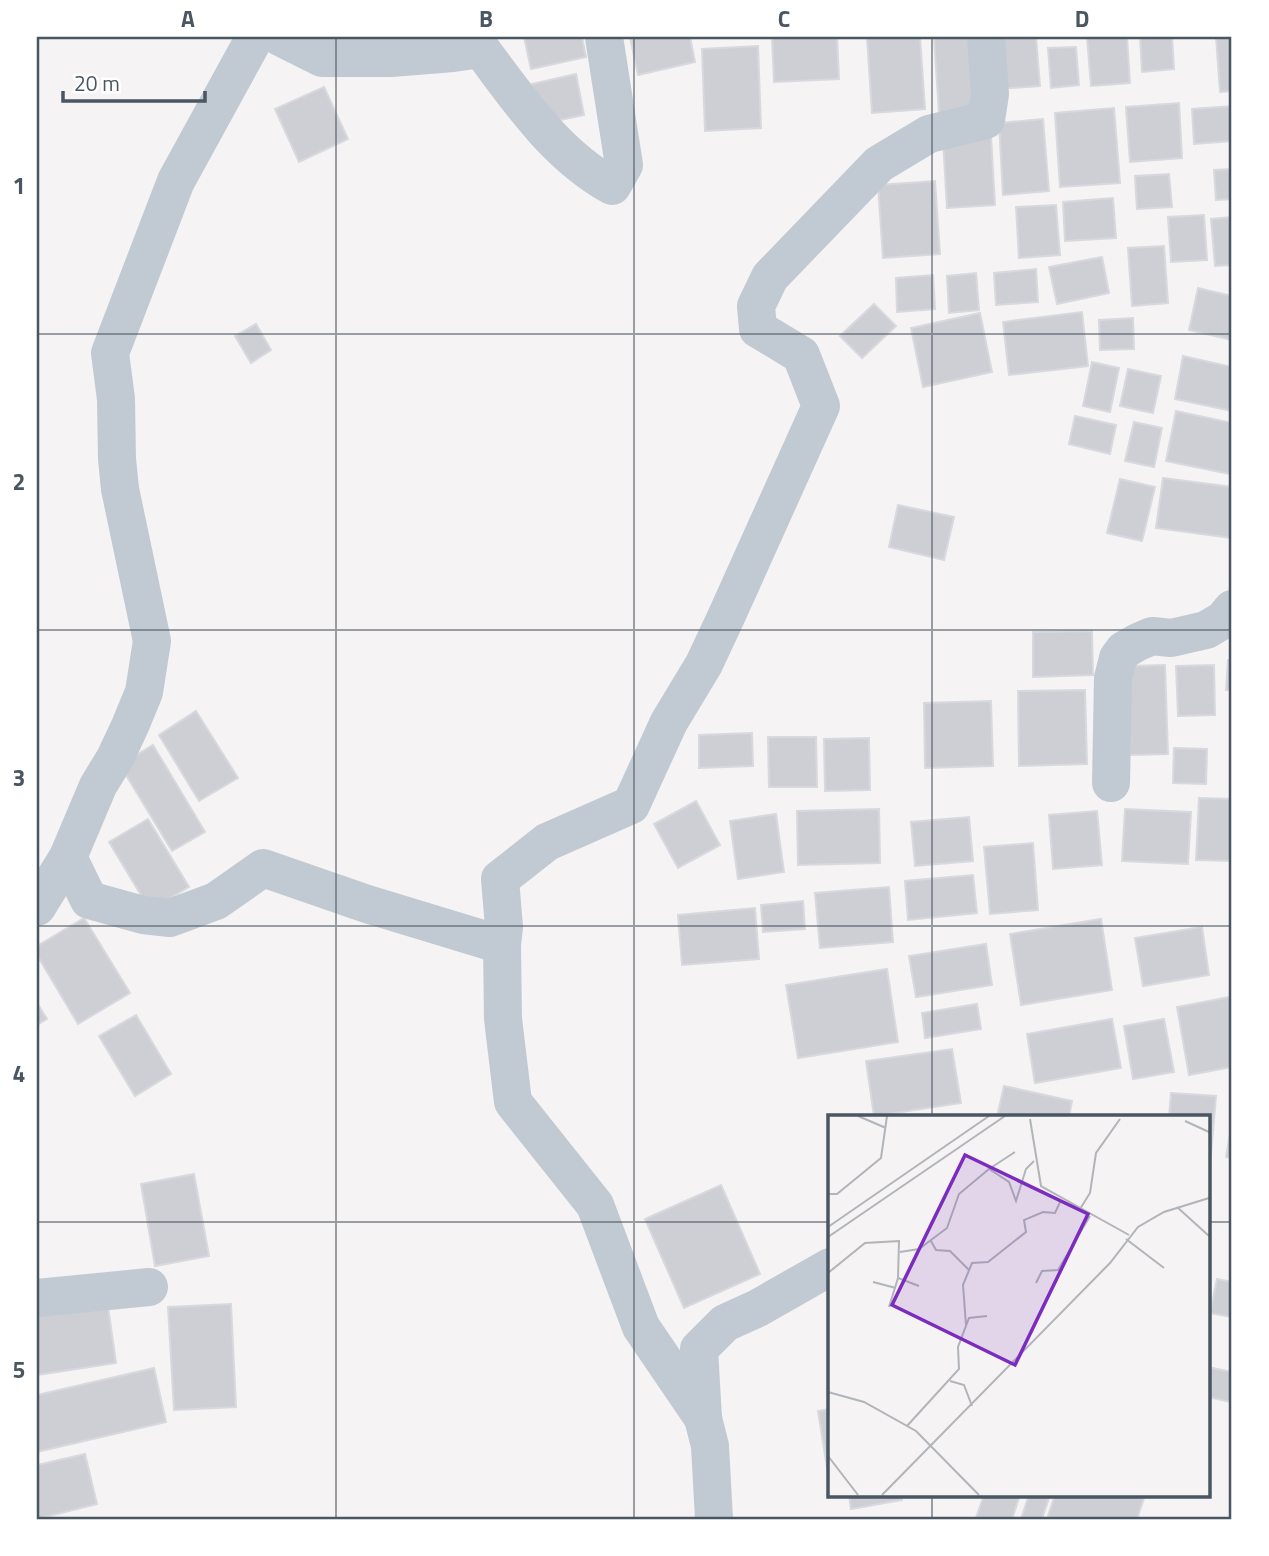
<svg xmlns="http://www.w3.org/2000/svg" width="1269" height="1556" viewBox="0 0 1269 1556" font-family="'Titillium Web',sans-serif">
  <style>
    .building { fill: #cdcfd5; stroke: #d7d9de; stroke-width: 2 }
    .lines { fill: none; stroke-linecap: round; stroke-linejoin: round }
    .minor { stroke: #c1cad2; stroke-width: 38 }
    .grid { fill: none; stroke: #4a5661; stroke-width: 2; stroke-opacity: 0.55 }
    .inset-road { fill: none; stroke: #b1b4b9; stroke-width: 2 }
    .view { fill: #7b2cbf; fill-opacity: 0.15; stroke: #7b2cbf; stroke-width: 3.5 }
    .inset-edge { fill: none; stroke: #4a5661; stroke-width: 3.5 }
    .neatline { fill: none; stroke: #4a5661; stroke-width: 2.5 }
    .grid-label { font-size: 23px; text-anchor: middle; font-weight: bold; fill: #4a5661 }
  </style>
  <rect width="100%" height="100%" fill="#f5f3f3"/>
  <g class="building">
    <path d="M524,37H582L586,57L531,69Z"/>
    <path d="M630,37H690L695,62L638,75Z"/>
    <path d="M772,37H837L839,79L774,82Z"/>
    <path d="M867,37H920L925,109L872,113Z"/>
    <path d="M934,37H978L983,110L939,113Z"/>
    <path d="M994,37H1036L1040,86L997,89Z"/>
    <path d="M1087,37H1127L1130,83L1091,86Z"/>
    <path d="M1140,37H1172L1174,69L1142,72Z"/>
    <path d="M1216,37H1232V91L1220,92Z"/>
    <path d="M758,46L761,128L705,131L702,49Z"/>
    <path d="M1076,47L1079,85L1051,88L1048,48Z"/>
    <path d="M576,74L584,115L541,124L532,84Z"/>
    <path d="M324,87L348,139L299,162L275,109Z"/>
    <path d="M1179,103L1182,158L1130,162L1126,107Z"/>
    <path d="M1232,106V141L1194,144L1192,109Z"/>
    <path d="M1114,108L1120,183L1060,187L1055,113Z"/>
    <path d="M1043,119L1049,191L1003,195L999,123Z"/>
    <path d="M991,136L995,205L947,208L943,140Z"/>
    <path d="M1232,169V199L1216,200L1214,170Z"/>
    <path d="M1169,174L1172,207L1137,209L1135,176Z"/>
    <path d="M935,181L940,254L883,258L878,185Z"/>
    <path d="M1113,198L1116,238L1065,241L1063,202Z"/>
    <path d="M1056,205L1060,255L1019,258L1016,207Z"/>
    <path d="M1204,215L1207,260L1171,262L1168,217Z"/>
    <path d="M1232,217V265L1215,266L1211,219Z"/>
    <path d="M1164,246L1168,303L1132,306L1128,248Z"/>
    <path d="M1102,257L1109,293L1057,304L1049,267Z"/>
    <path d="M1036,269L1038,302L996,305L994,273Z"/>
    <path d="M976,273L979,310L949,313L947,276Z"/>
    <path d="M933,275L935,309L897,312L896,278Z"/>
    <path d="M1198,288L1232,296V340L1189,330Z"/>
    <path d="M874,304L896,326L862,358L840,336Z"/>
    <path d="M1082,312L1088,366L1009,375L1003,322Z"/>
    <path d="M980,313L992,372L923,387L911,328Z"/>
    <path d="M1133,318L1134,349L1100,350L1099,320Z"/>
    <path d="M256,324L271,350L251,363L235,336Z"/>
    <path d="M1183,356L1232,367V411L1175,399Z"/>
    <path d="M1092,362L1119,368L1110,412L1083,406Z"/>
    <path d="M1128,369L1161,376L1153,413L1120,406Z"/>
    <path d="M1176,411L1232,423V462L1230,474L1166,461Z"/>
    <path d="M1075,416L1116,425L1110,454L1069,444Z"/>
    <path d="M1134,422L1162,428L1154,467L1125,461Z"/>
    <path d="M1163,478L1232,487V538L1156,528Z"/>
    <path d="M1120,479L1155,487L1142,541L1107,533Z"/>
    <path d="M898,505L954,517L944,560L889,547Z"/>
    <path d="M1092,631L1093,675L1033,677V632Z"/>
    <path d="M1228,660H1232V690H1226Z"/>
    <path d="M1165,665L1168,754L1130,755L1128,666Z"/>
    <path d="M1214,665L1215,715L1178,716L1176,666Z"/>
    <path d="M1085,690L1087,764L1019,766L1018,691Z"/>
    <path d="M991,701L993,766L925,768L924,703Z"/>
    <path d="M196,711L238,778L199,801L159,735Z"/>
    <path d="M752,733L753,766L699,768V735Z"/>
    <path d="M768,737H816L817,787H769Z"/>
    <path d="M869,738L870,790L825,791L824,739Z"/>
    <path d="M153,745L205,832L172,851L120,765Z"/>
    <path d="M1174,748L1207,749L1206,784L1173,783Z"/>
    <path d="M1199,798L1232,799V861L1196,860Z"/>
    <path d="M696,801L720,845L678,868L654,824Z"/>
    <path d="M879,809L880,863L798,865L797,811Z"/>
    <path d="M1125,809L1191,812L1188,864L1122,861Z"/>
    <path d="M1097,811L1102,865L1053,869L1049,815Z"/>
    <path d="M776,814L784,872L738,879L730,821Z"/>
    <path d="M969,817L973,861L915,866L911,822Z"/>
    <path d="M148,819L189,887L150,910L109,842Z"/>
    <path d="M1033,843L1038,910L990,914L984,847Z"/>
    <path d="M973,875L977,913L908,920L905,881Z"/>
    <path d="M889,887L893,942L820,948L815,893Z"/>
    <path d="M803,901L805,929L763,932L761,905Z"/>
    <path d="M755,908L759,959L682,965L678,915Z"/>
    <path d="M84,918L130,993L78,1024L37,955V946Z"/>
    <path d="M1101,919L1112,990L1021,1005L1010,934Z"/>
    <path d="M1202,927L1209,975L1143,986L1135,938Z"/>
    <path d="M986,944L992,985L916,997L909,956Z"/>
    <path d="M887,969L898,1042L798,1058L786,985Z"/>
    <path d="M1230,997L1232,1010V1067L1189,1075L1177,1007Z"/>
    <path d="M37,1003L47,1019L37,1025Z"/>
    <path d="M977,1004L981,1029L925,1038L922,1013Z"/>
    <path d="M136,1015L171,1074L135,1096L99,1036Z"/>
    <path d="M1112,1019L1121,1068L1035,1083L1027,1034Z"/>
    <path d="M1164,1019L1174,1072L1133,1079L1124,1026Z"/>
    <path d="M952,1049L961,1103L874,1116L866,1061Z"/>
    <path d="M1004,1086L1072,1101L1069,1117H997Z"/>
    <path d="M1171,1093L1216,1096L1210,1166L1208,1165V1117H1169Z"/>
    <path d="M1232,1122V1158L1226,1157Z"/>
    <path d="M194,1174L209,1256L155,1266L141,1184Z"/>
    <path d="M721,1185L760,1274L684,1308L645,1219Z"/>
    <path d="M1217,1279L1232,1282V1317L1210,1313Z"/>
    <path d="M107,1300L116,1363L37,1375V1311Z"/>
    <path d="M231,1304L236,1407L174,1410L168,1307Z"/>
    <path d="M1208,1367L1232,1372L1231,1402L1208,1397Z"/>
    <path d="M154,1368L166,1422L37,1452V1395Z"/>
    <path d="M830,1409V1480H829L818,1411Z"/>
    <path d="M85,1454L97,1504L37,1519V1465Z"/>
    <path d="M849,1495H901L902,1500L851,1509Z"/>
    <path d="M984,1495H1020L1012,1519L976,1518Z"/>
    <path d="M1029,1495H1050L1042,1519H1021Z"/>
    <path d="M1055,1495H1145L1137,1519H1047Z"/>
  </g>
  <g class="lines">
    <g class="minor">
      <path d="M280,37L322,58H391L453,53L481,49C519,100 555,154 612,186L624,165L604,37"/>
      <path d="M1111,783L1113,678L1118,658L1124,650L1138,642L1152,636L1171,638L1206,630L1223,620L1232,609"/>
      <path d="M68,857L89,900L143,915L170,918L216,901L263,868L367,904L502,945"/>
      <path d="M37,907L68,857L98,786L115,758L130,726L144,692L152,641L120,489L117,459L116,399L110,353L176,181L255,37"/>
      <path d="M37,1298L149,1287"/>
      <path d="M703,1418L641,1327L595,1205L513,1102L503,1019L502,945L504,927L500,879L547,842L631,805L669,722L704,664L726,617L821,406L801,355L758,329L756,306L770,277L879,164L929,134L986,120L990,94L986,37"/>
      <path d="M714,1519L710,1446L703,1418L699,1349L725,1323L758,1308L830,1267"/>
    </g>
  </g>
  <path class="grid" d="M336,37V1519M634,37V1519M932,37V1117M37,334H1232M37,630H1232M37,926H1232M37,1222H830M1208,1222H1232M932,1495V1519"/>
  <g transform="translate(828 1115)">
    <rect width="382" height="382" fill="#f5f3f3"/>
    <path class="inset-road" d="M30,1L58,13M202,4L213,71L301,120M357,6L381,17M161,54L187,37M0,79H9L53,43L59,1M349,92L381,121M252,94L262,78L268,38L292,4M0,112L161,1M0,122L177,1M298,124L336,153M103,126L108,135L122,136L141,155M72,137L91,134L119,113L131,79L161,54L181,67L188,86L198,54L206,46M0,158L37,128L71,126L70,163L61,192M70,163L91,171M45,167L68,173M208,168L214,156L230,155L262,101M138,210L135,170L144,148L160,147L198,117L196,105L215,97L227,98L233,85M122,266L136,270L144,291M0,277L36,287L88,316L151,380M79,311L131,254L130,232L141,203L159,201M0,341L30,380M54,380L282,148L310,112L336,97L381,83"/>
    <path class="view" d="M137,40L260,99L187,250L64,190Z"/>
    <rect width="382" height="382" class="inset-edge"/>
  </g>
  <rect width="1269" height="1556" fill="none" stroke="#ffffff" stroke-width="77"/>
  <path d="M63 91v10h142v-10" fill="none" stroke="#4a5661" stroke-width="3.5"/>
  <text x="74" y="91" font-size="21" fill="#4a5661" stroke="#ffffff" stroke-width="5" paint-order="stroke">20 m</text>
  <rect x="38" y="38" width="1192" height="1480" class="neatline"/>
  <g class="grid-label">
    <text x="188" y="27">A</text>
    <text x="486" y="27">B</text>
    <text x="784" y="27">C</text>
    <text x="1082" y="27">D</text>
    <text x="19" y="194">1</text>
    <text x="19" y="490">2</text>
    <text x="19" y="786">3</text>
    <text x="19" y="1082">4</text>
    <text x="19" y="1378">5</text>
  </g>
</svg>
